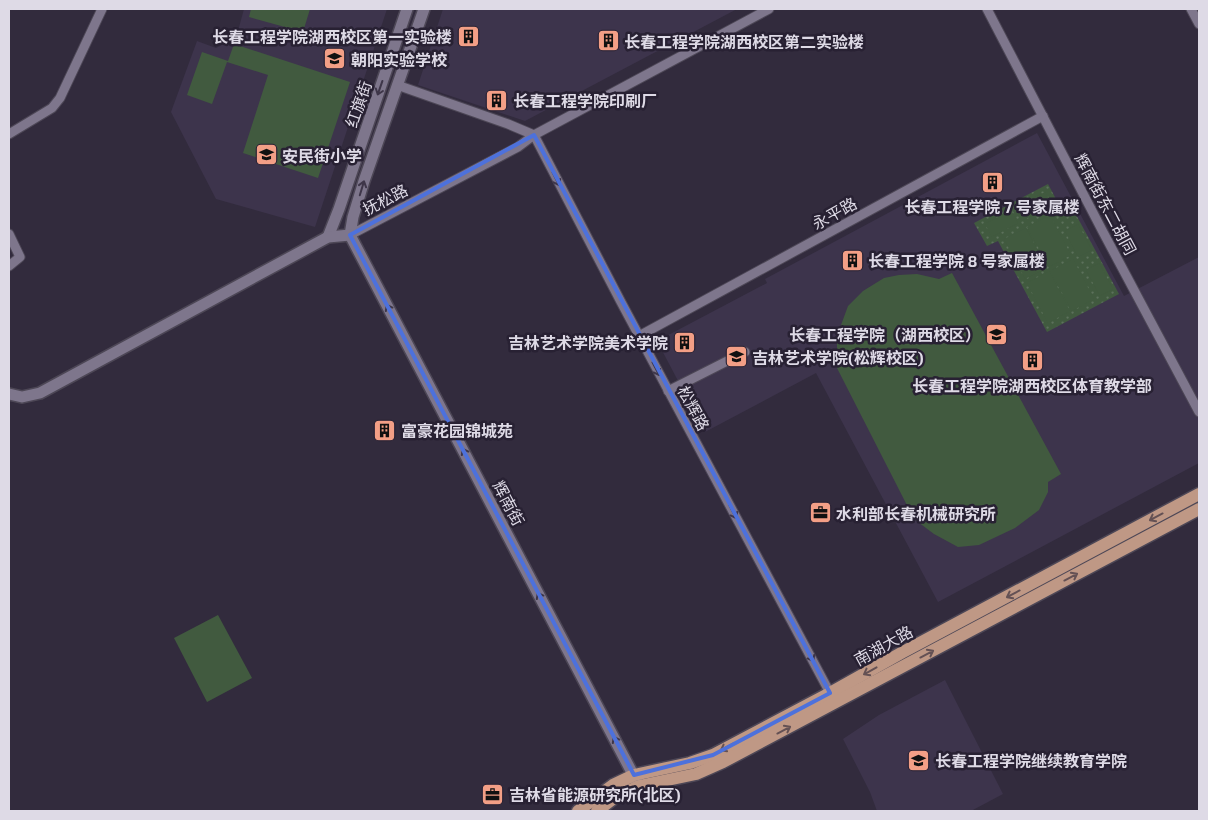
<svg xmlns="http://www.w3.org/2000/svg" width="1208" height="820" viewBox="0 0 1208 820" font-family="'Exo 2','Noto Sans SC',sans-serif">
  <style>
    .built { fill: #3d344c }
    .grass { fill: url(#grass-dots) }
    .pitch { fill: #415a3f }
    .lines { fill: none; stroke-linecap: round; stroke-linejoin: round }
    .minor-casing { stroke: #4d4756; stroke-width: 11 }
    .tertiary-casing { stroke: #4d4756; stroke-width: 14 }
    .primary-casing { stroke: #4d4756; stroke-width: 15 }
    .minor { stroke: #7e768c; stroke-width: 9 }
    .tertiary { stroke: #7e768c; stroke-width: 11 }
    .primary { stroke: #bf9885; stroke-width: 12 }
    .oneway { stroke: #3e3649 }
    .oneway2 { stroke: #645154 }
    .marked { fill: none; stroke: #4d71dc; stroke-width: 4; stroke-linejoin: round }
    .labels { text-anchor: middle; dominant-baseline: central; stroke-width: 5; stroke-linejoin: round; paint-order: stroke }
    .poi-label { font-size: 16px; font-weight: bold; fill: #dedae6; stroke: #282133; text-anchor: start }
    .street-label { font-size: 16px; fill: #dedae6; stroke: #282133 }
  </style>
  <defs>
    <pattern id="grass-dots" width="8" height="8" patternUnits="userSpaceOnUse" patternTransform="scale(1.25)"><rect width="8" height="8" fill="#415a3f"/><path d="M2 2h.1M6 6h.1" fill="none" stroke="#5c715b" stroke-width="1.8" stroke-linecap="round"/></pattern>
  </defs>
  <rect width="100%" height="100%" fill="#322b3d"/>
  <g class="built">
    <path d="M244,9H387L315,227L216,199L171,112L197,41L216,48L236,38Z"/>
    <path d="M443,9H737L525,121L418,85Z"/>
    <path d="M1037,133L1124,296L1199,257V463L938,602L816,373L705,432L657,341L767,283L765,279Z"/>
    <path d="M945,680L1003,794L971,811H877L870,792L843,739L879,715Z"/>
  </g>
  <path class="grass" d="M1048,184L1065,216L1074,211L1119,294L1047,332L998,241L987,246L974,223Z"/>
  <g class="pitch">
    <path d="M251,9H310L303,32L249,17Z"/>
    <path d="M234,44L350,82L318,178L243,153L268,75L227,62L212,104L187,95L202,52L228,61Z"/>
    <path d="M1045,192L1053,205L1026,219L1019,206Z"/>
    <path d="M1011,210L1018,223L992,237L985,224Z"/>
    <path d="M1050,215L1071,255L1049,267L1027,227Z"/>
    <path d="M1078,224L1092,250L1078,257L1065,231Z"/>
    <path d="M1026,228L1047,268L1025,279L1004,239Z"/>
    <path d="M1073,259L1094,299L1072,311L1050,271Z"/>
    <path d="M1099,263L1113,289L1100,296L1086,270Z"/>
    <path d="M1049,271L1070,311L1048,323L1027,283Z"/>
    <path d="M952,273L1061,474L1048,482V492L1039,510L1015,528L979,545L958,547L934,534L914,519L837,368V336L848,306L863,291L884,278L899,275L917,274L939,279Z"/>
    <path d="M218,615L252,678L207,702L174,638Z"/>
  </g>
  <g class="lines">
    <defs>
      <g id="minor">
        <path d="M987,9L1103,232L1199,412"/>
        <path d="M1191,9L1199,24"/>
        <path d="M397,85L508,124L534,135L621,302L830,693"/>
        <path d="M9,134L52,108L60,98L102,9"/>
        <path d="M9,234L20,257L9,266"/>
        <path d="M350,235L518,147L534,135L769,9"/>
        <path d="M639,336L1043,116"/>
        <path d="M668,391L745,352"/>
      </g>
      <g id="tertiary">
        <path d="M350,235L637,782"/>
        <path d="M350,235L353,217L364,181L424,9"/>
        <path d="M328,237L339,209L407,9"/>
        <path d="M9,394L22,397L40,393L328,237L350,235"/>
      </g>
      <g id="primary">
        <path d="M578,811L613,785L634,775L690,763L713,755L830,693L903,652L1199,494"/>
        <path d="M597,811L614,798L639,786L696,774L723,762L1199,509"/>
      </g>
    </defs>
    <use href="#minor" class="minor-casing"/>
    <use href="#tertiary" class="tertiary-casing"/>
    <use href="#primary" class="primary-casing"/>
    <use href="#minor" class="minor"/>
    <use href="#tertiary" class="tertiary"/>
    <use href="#primary" class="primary"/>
  </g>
  <defs><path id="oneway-shaft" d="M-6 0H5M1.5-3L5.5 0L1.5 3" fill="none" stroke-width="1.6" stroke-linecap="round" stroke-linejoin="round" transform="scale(1.25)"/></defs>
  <g class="oneway">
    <use href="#oneway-shaft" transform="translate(380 88) rotate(109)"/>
    <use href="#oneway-shaft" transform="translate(556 179) rotate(63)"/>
    <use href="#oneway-shaft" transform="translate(362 188) rotate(-73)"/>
    <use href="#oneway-shaft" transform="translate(390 311) rotate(-118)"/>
    <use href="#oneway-shaft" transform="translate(656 369) rotate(62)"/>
    <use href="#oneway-shaft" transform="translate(466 455) rotate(-118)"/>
    <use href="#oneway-shaft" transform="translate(733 512) rotate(62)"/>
    <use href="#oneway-shaft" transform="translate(541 599) rotate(-118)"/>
    <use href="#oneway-shaft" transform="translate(810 655) rotate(62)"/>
    <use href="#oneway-shaft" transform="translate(617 743) rotate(-118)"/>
  </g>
  <g class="oneway2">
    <use href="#oneway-shaft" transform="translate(1156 517) rotate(152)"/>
    <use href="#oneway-shaft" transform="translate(1071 577) rotate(-28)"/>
    <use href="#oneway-shaft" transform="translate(1013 594) rotate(152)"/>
    <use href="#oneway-shaft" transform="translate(927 654) rotate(-28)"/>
    <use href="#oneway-shaft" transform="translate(870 671) rotate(151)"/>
    <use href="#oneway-shaft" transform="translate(784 730) rotate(-28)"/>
    <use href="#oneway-shaft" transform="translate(727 747) rotate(152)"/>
  </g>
  <path class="marked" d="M534,135L830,693L713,755L634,775L350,235Z"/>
  <defs>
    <symbol id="building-square" viewBox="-11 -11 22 22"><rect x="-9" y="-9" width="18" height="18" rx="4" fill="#f39f86" stroke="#282133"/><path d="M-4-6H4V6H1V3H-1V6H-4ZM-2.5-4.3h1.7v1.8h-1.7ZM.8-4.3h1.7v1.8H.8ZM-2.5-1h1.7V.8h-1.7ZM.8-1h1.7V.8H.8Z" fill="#111"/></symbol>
    <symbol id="school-square" viewBox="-11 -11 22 22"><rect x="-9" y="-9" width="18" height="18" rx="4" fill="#f39f86" stroke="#282133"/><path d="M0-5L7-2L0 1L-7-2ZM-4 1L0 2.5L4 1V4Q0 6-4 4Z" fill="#111"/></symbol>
    <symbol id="university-square" viewBox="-11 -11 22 22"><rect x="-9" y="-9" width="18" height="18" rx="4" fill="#f39f86" stroke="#282133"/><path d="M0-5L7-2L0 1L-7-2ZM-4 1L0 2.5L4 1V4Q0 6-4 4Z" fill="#111"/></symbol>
    <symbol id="office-square" viewBox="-11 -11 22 22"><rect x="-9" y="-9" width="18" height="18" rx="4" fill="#f39f86" stroke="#282133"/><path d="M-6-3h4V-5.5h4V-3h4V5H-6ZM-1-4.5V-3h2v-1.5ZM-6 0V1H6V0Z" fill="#111"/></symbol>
  </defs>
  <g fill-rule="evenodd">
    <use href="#building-square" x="456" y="24" width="25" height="25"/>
    <use href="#building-square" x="596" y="28" width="25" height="25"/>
    <use href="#school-square" x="322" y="46" width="25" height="25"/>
    <use href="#building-square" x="484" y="88" width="25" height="25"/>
    <use href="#school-square" x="254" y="142" width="25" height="25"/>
    <use href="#building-square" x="980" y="170" width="25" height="25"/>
    <use href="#building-square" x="840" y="248" width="25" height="25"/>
    <use href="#university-square" x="984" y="322" width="25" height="25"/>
    <use href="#building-square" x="672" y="330" width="25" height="25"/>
    <use href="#university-square" x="724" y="344" width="25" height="25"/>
    <use href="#building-square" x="1020" y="348" width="25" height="25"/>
    <use href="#building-square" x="372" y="418" width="25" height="25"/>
    <use href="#office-square" x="808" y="500" width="25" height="25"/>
    <use href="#university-square" x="906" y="748" width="25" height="25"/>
    <use href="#office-square" x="480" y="782" width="25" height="25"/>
  </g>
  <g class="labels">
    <g class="poi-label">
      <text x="452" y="36" text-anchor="end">长春工程学院湖西校区第一实验楼</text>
      <text x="624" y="41">长春工程学院湖西校区第二实验楼</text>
      <text x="351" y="59">朝阳实验学校</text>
      <text x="513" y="100">长春工程学院印刷厂</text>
      <text x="282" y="155">安民街小学</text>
      <text x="992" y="206" text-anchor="middle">长春工程学院 7 号家属楼</text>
      <text x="868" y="260">长春工程学院 8 号家属楼</text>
      <text x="981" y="334" text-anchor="end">长春工程学院（湖西校区）</text>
      <text x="668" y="342" text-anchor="end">吉林艺术学院美术学院</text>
      <text x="752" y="357">吉林艺术学院(松辉校区)</text>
      <text x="1032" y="385" text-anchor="middle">长春工程学院湖西校区体育教学部</text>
      <text x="401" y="430">富豪花园锦城苑</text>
      <text x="836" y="513">水利部长春机械研究所</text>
      <text x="935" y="760">长春工程学院继续教育学院</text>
      <text x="509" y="794">吉林省能源研究所(北区)</text>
    </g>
    <g class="street-label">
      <text transform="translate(358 104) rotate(-71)">红旗街</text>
      <text transform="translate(385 199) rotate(-27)">抚松路</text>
      <text transform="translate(1106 204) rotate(62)">辉南街东二胡同</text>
      <text transform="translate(834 213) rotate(-29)">永平路</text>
      <text transform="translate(694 408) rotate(62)">松辉路</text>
      <text transform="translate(509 503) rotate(62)">辉南街</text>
      <text transform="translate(883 645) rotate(-29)">南湖大路</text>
    </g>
  </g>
  <rect width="1208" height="820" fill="none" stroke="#dedae6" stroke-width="20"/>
</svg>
